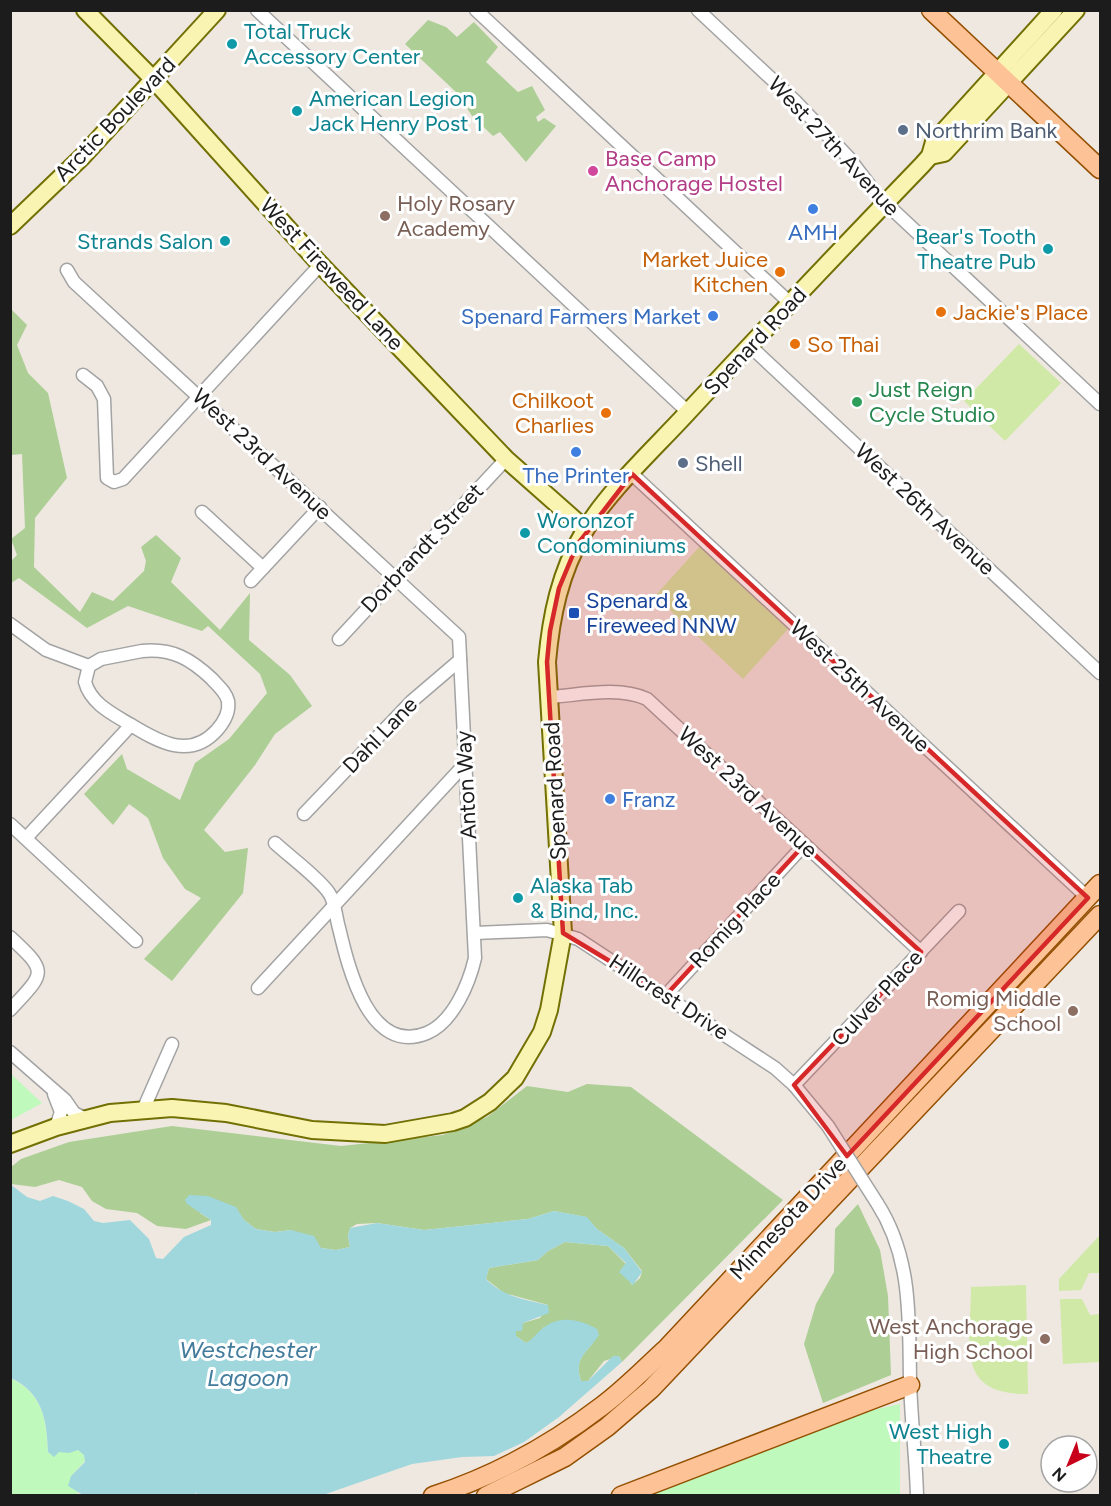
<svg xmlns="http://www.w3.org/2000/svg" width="1111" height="1506" viewBox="0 0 1111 1506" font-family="Figtree,sans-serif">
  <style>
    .grass { fill: #d0e9a6 }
    .forest { fill: #adce95 }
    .park { fill: #bffabc }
    .water { fill: #a0d7dc }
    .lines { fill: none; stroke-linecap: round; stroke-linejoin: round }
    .minor-casing { stroke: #a3a3a3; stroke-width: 15 }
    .secondary-casing { stroke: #727003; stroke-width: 20 }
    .primary-casing { stroke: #944f00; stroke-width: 21 }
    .minor { stroke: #fff; stroke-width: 12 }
    .secondary { stroke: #faf4b3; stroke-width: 16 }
    .primary { stroke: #fdc397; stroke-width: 18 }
    .minor-bridge-casing { stroke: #a3a3a3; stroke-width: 15; stroke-linecap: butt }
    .minor-bridge { stroke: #fff; stroke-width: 12 }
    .marked { fill: #d62828; fill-opacity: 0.2; stroke: #d62828; stroke-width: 4.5; stroke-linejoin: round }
    .culture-dot { fill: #0f9aa8; stroke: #fff; stroke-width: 2 }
    .service-dot { fill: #5c6f8a; stroke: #fff; stroke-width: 2 }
    .hotel-dot { fill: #d1479c; stroke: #fff; stroke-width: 2 }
    .shop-dot { fill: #3f7fe0; stroke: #fff; stroke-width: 2 }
    .education-dot { fill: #8d6e63; stroke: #fff; stroke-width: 2 }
    .food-dot { fill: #e8710a; stroke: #fff; stroke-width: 2 }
    .leisure-dot { fill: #2e9e5b; stroke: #fff; stroke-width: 2 }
    .transit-dot { fill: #1a4fb4; stroke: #fff; stroke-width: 2 }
    .labels { text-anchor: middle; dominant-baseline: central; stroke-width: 6; stroke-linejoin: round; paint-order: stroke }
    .culture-label { font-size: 22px; fill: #0d838f; stroke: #fff; text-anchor: start }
    .street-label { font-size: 22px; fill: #1c1c1c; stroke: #fff }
    .service-label { font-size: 22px; fill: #4e5e75; stroke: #fff; text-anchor: start }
    .hotel-label { font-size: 22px; fill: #b23c85; stroke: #fff; text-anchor: start }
    .education-label { font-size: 22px; fill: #785e54; stroke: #fff; text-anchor: end }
    .shop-label { font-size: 22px; fill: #366cbe; stroke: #fff }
    .food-label { font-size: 22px; fill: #c56008; stroke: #fff; text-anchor: end }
    .leisure-label { font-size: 22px; fill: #27864d; stroke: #fff; text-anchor: start }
    .transit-label { font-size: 22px; fill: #164399; stroke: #fff; text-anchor: start }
    .water-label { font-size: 24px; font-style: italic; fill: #427b9c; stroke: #fff }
  </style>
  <rect width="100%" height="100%" fill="#eee8e1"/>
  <g class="grass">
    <path d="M1019,344L1061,383L1005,441L964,401Z"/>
    <path d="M700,546L788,629L743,679L655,596Z"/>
    <path d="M1100,1235V1273H1089L1081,1290L1059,1291V1279Z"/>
    <path d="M1026,1285L1028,1394C953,1395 971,1342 971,1287Z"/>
    <path d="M1060,1299H1082L1090,1315L1100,1314V1362L1063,1364Z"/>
  </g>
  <g class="forest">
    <path d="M428,20L446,27L457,37L474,22L498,47L486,62L518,92L532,86L545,110L536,117L538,122L544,118L556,126L526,162L500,132L493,136L472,116L458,94L405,44Z"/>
    <path d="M11,309L27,325L17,345L28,373L48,393L67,478L35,518L34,567L80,612L92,592L113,601L144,571L146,561L141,547L156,535L181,558L171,582L220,630L250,593L249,640L290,675L312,706L275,734L255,765L204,830L225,852L248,848L243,893L172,981L144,959L201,898L185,889L163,858L148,818L129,804L113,825L84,794L122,754L127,769L180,800L195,763L229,739L267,693L260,674L208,626L202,631L128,606L87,628L19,578L11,583V561L17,555L11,539L25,528L22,454L11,455Z"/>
    <path d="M587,1084L631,1087L783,1200L622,1362L619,1356L604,1361L588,1381H581C573,1357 588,1353 598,1335L597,1329L544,1327L534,1339L526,1343L516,1336V1331L523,1323L540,1318L548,1305L504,1293L486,1279L489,1268L538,1260L548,1251L565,1242L608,1246L626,1264L627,1277L632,1285L640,1278L642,1271L624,1248L597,1229L586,1217L554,1211L528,1219L424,1230L377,1223L357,1224L350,1228L348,1236L350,1247L336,1250L321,1248L291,1230L275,1232L256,1229L244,1220L235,1207L200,1213L211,1220L186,1229L157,1226L137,1213L106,1209L92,1201L82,1187L59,1180L35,1187L11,1184V1167L21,1159L69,1142L172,1126L341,1146L443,1135L487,1117L527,1086L568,1092Z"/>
    <path d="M858,1204L880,1250L888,1296L891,1375L823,1403L804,1344L816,1304L834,1272L835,1229Z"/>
  </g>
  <g class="park">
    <path d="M10,1073L42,1103L11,1120H10Z"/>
    <path d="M10,1378C43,1393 47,1421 48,1453L78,1450L84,1455L85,1461L71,1476L78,1494L83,1495H11Z"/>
    <path d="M900,1404V1495L641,1496L695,1477L851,1415Z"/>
  </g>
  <path class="water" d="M10,1184L27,1197L40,1201L53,1196L68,1201L84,1209L94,1221L103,1223L130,1220L149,1239L156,1258L163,1259L184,1237L211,1225V1220L187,1204L185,1200L189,1195L208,1196L236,1207L244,1220L256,1229L275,1232L291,1230L314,1236L321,1248L336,1250L350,1247L348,1236L350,1228L377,1223L424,1230L528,1219L554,1211L587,1217L597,1229L624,1248L642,1272L633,1285L619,1272L626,1263L608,1246L565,1242L548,1251L538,1260L489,1268L486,1279C502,1296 525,1300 548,1305L549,1313L523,1323L522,1331H516V1336L526,1343C534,1339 536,1333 543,1328C560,1315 580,1319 597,1329L599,1335C588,1352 573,1358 581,1381H588L613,1356H619L622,1362L559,1417L524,1442L494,1456L462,1457L412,1464L323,1495L200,1496L196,1493L193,1496L83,1495L68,1486L71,1476L85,1462L84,1455L78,1450L69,1453L59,1452L54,1457L48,1452C47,1421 43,1393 11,1378Z"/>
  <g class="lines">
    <defs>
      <g id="minor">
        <path d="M257,10L688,412"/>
        <path d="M476,10L790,303"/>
        <path d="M698,10L795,101L849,158L877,195L1100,404"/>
        <path d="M67,270L74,282L459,637L475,958C469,984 453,1022 427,1033C369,1057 348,966 339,928C336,918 335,901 329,893C319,878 289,856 275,843"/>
        <path d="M750,346L1100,673"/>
        <path d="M83,375L97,386L104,399L107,478L114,482L123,479L320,265"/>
        <path d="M632,474L1088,898"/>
        <path d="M202,512L263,568"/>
        <path d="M251,581L320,507"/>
        <path d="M10,624L46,650L89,666"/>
        <path d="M339,639L506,459"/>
        <path d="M142,651C172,648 191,659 212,679C218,686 226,692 228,701C230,713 224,722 217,730C190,760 159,742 131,725C113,714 91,704 85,682L89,666L101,659Z"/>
        <path d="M550,697C580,695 618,686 647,699L921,952"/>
        <path d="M304,814L412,701L460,660"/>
        <path d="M10,824L136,941"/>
        <path d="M26,838L131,725"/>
        <path d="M475,933L547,930L578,939L775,1068L794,1085L828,1126"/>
        <path d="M10,937C49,973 45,972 10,1010"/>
        <path d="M258,988L465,764"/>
        <path d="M666,995L804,845"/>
        <path d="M10,1052L65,1100L74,1113L86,1119"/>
        <path d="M794,1085L959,911"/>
        <path d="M54,1094L61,1112L56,1127"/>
        <path d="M143,1110L172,1044"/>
        <path d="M877,1203C912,1257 909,1319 910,1381C911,1419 916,1457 917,1496"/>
      </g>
      <g id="secondary">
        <path d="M85,10L154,80L318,262L506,459L585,529"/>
        <path d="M930,156L944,153L1076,10"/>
        <path d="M10,226L82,157L217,10"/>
        <path d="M10,1144L56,1127L110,1113L172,1108L226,1113L312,1130L385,1134L453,1122L465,1118L490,1102L515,1078L542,1032L549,1010L563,933L547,662C551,616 560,572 584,532C607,492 656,447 688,412C765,329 843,247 922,165L930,156L934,142L1054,10"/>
      </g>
      <g id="primary">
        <path d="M931,10L1100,169"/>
        <path d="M433,1496C495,1476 551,1445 602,1406C625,1389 646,1367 667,1348L1100,884"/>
        <path d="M486,1496L565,1457L607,1427L651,1389L1100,915"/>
        <path d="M621,1496L910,1385"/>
      </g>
    </defs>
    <use href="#minor" class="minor-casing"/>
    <use href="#secondary" class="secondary-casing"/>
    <use href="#primary" class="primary-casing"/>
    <use href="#minor" class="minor"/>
    <use href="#secondary" class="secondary"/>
    <use href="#primary" class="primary"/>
    <defs>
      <path id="minor-bridge" d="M828,1126L877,1203"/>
    </defs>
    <use href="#minor-bridge" class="minor-bridge-casing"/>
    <use href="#minor-bridge" class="minor-bridge"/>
  </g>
  <path class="marked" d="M632,474L1088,898L847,1156L794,1085L921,952L804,845L666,995L563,933L547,662L550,631L559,588L577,545Z"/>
  <g class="culture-dot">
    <circle cx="232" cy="44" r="6"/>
    <circle cx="297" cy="111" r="6"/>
    <circle cx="225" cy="241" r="6"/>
    <circle cx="1048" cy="249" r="6"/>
    <circle cx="525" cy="533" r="6"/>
    <circle cx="518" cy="898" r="6"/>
    <circle cx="1004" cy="1444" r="6"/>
  </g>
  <g class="service-dot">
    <circle cx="903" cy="130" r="6"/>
    <circle cx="683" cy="463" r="6"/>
  </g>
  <circle class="hotel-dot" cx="593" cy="171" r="6"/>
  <g class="shop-dot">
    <circle cx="813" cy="209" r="6"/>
    <circle cx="713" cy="316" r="6"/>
    <circle cx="576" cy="452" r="6"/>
    <circle cx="610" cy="799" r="6"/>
  </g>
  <g class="education-dot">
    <circle cx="385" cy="216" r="6"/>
    <circle cx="1073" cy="1011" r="6"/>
    <circle cx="1045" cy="1339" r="6"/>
  </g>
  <g class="food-dot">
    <circle cx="780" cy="272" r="6"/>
    <circle cx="941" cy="312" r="6"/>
    <circle cx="795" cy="344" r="6"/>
    <circle cx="606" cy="413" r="6"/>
  </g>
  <circle class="leisure-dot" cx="857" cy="402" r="6"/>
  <rect class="transit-dot" x="568" y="607" width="12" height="12" rx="3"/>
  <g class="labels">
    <g class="culture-label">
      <text x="244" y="31">Total Truck<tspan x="244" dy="25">Accessory Center</tspan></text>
      <text x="309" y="98">American Legion<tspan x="309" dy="25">Jack Henry Post 1</tspan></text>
      <text x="1036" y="236" text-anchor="end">Bear's Tooth<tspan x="1036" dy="25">Theatre Pub</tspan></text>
      <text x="213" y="241" text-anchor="end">Strands Salon</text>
      <text x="537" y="520">Woronzof<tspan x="537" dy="25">Condominiums</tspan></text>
      <text x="530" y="885">Alaska Tab<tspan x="530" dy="25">&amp; Bind, Inc.</tspan></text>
      <text x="992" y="1431" text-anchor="end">West High<tspan x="992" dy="25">Theatre</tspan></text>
    </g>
    <g class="street-label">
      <text transform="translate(115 119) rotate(-46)">Arctic Boulevard</text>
      <text transform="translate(834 146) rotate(47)">West 27th Avenue</text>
      <text transform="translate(332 274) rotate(47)">West Fireweed Lane</text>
      <text transform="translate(755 341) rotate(-47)">Spenard Road</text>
      <text transform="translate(262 454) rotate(43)">West 23rd Avenue</text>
      <text transform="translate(925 509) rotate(43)">West 26th Avenue</text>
      <text transform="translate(422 548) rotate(-47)">Dorbrandt Street</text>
      <text transform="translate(860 686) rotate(43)">West 25th Avenue</text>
      <text transform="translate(380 735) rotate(-46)">Dahl Lane</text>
      <text transform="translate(466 785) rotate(-93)">Anton Way</text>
      <text transform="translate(555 791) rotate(-93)">Spenard Road</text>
      <text transform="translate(748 792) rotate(43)">West 23rd Avenue</text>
      <text transform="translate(735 920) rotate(-47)">Romig Place</text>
      <text transform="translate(669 997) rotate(33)">Hillcrest Drive</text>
      <text transform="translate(877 998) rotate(-47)">Culver Place</text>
      <text transform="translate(788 1218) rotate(-47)">Minnesota Drive</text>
    </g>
    <g class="service-label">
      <text x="915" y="130">Northrim Bank</text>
      <text x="695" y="463">Shell</text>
    </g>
    <g class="hotel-label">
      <text x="605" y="158">Base Camp<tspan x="605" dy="25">Anchorage Hostel</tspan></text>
    </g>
    <g class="education-label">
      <text x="397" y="203" text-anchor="start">Holy Rosary<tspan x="397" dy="25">Academy</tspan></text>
      <text x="1061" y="998">Romig Middle<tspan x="1061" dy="25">School</tspan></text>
      <text x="1033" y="1326">West Anchorage<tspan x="1033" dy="25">High School</tspan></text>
    </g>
    <g class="shop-label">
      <text x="813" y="232">AMH</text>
      <text x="701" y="316" text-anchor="end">Spenard Farmers Market</text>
      <text x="576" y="475">The Printer</text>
      <text x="622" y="799" text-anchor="start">Franz</text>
    </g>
    <g class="food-label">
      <text x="768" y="259">Market Juice<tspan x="768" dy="25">Kitchen</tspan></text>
      <text x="953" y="312" text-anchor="start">Jackie's Place</text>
      <text x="807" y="344" text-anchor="start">So Thai</text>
      <text x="594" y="400">Chilkoot<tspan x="594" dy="25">Charlies</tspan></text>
    </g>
    <g class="leisure-label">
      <text x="869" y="389">Just Reign<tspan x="869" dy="25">Cycle Studio</tspan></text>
    </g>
    <g class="transit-label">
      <text x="586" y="600">Spenard &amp;<tspan x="586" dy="25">Fireweed NNW</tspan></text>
    </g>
    <g class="water-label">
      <text x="248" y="1349">Westchester<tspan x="248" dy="28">Lagoon</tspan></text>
    </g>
  </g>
  <rect width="1111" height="1506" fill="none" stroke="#1c1c1c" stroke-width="24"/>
  <g transform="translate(1069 1464) rotate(223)"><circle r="28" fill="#ffffff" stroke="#a4a4a4" stroke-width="1.5"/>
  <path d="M0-4.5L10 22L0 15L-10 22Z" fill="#c8001a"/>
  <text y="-9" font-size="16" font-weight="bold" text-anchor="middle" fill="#1c1c1c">N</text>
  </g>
</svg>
